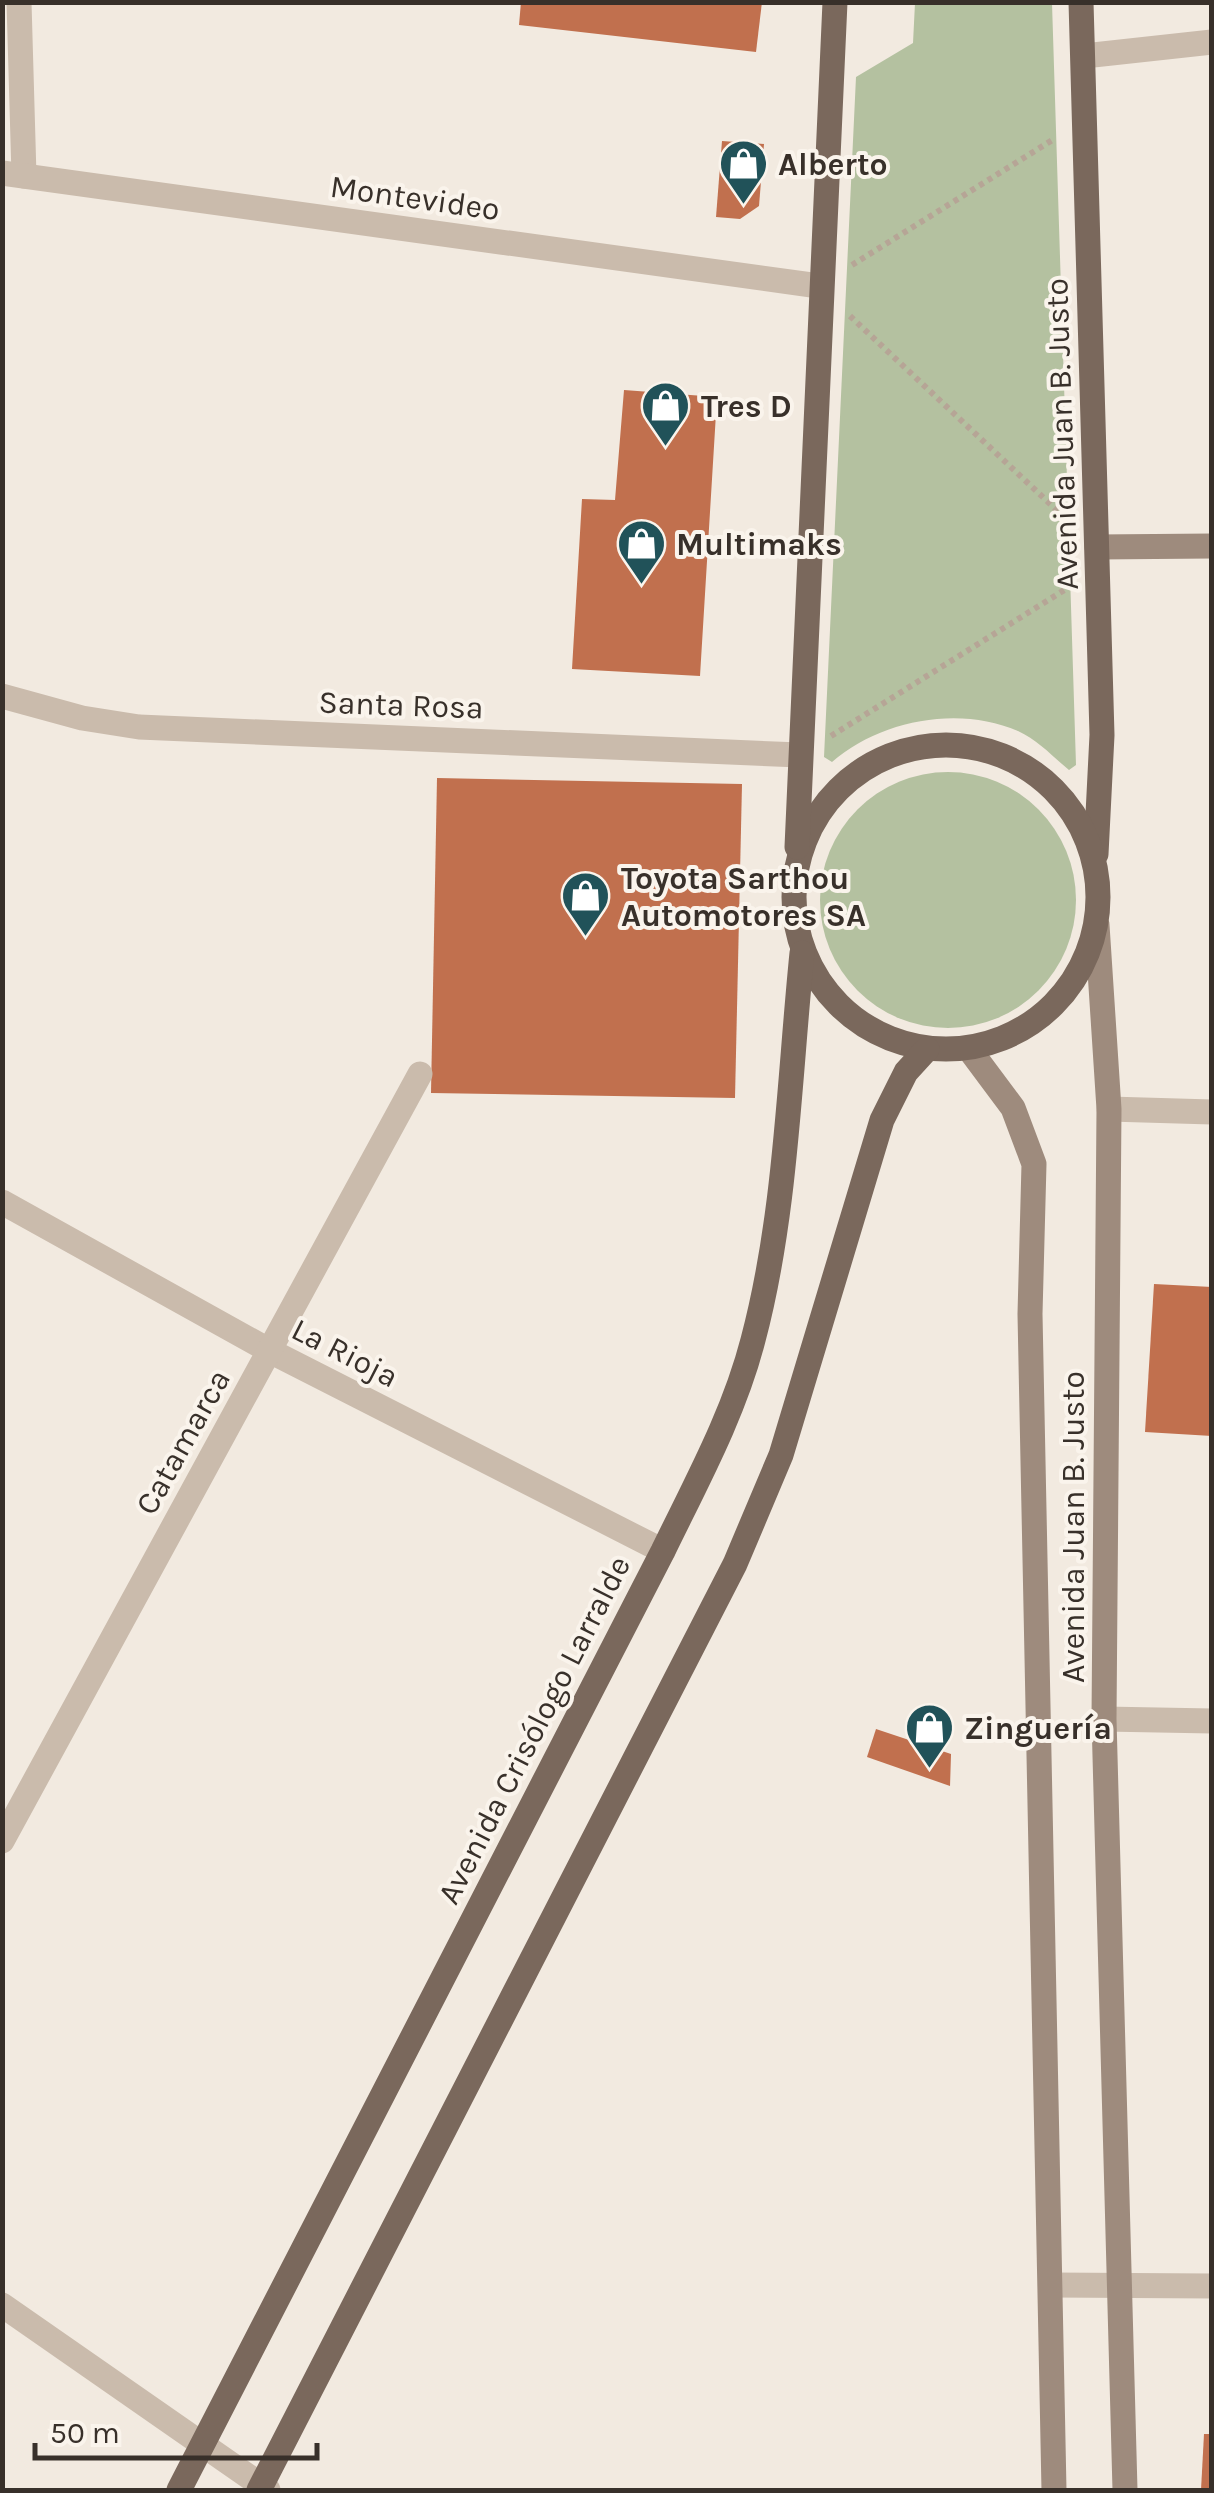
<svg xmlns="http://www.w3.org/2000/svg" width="1214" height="2493" viewBox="0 0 1214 2493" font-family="Karla,sans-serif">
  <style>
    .green { fill: #b4c1a0 }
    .building { fill: #c1704e }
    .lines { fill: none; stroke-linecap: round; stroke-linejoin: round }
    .path { stroke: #b6a596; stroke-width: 6; stroke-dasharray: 5 5; stroke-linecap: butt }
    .minor { stroke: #cabbac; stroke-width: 25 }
    .secondary { stroke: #9e8b7d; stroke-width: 25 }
    .primary { stroke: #7a685c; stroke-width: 25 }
    .labels { text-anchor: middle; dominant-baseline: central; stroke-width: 8; stroke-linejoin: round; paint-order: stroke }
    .poi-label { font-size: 32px; font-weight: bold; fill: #38302a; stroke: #faf4ec; text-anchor: start }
    .street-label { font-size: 32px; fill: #38302a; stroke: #faf4ec }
  </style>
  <rect width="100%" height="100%" fill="#f2eae0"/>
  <g class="green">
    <path d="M915,3H1052L1076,765L1069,770C1053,757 1038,740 1018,731C959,705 880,720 832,762L824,757L856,77L913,43Z"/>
    <circle cx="948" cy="900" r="128"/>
  </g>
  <g class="building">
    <path d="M521,2H762L756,52L519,25Z"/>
    <path d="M722,141L764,144L759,206L740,219L716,217Z"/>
    <path d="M624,390L717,397L700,676L572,669L582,499L615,500Z"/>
    <path d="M437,778L742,784L735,1098L431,1093Z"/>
    <path d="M1154,1284L1212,1287V1436L1145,1432Z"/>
    <path d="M876,1729L951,1754L950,1786L867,1757Z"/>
    <path d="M1204,2434H1212V2490H1201Z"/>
  </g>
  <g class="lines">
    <g class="path">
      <path d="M852,265L1054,139"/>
      <path d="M850,316L1063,516"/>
      <path d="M831,736L1066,589"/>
    </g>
    <g class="minor">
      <path d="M19,2L24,176"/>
      <path d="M1084,56L1212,42"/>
      <path d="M2,173L819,286"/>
      <path d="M2,696L82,718L139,727L800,755"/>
      <path d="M1109,1109L1212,1112"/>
      <path d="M2,1202L270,1351L663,1551"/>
      <path d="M1104,1719L1212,1721"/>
      <path d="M2,1841L420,1074"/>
      <path d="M1051,2285L1212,2286"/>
      <path d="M2,2305L268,2490"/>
    </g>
    <g class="secondary">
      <path d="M1097,547L1212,546"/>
      <path d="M1097,925L1109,1109L1104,1719L1125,2490"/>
      <path d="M969,1049L1013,1108L1034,1164L1030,1314L1054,2490"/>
    </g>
    <g class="primary">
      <path d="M1081,2L1102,735L1096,854"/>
      <circle cx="946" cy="897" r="152"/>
      <path d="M797,847L835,2"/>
      <path d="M179,2490L663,1551C696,1483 734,1414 753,1340C786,1216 789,1081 802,953"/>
      <path d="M259,2490L735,1564L781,1455L882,1120L906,1072L927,1049"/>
    </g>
  </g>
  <defs>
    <symbol id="shop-pin" viewBox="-11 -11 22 30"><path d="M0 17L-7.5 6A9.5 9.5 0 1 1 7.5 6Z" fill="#215259" stroke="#faf4ec"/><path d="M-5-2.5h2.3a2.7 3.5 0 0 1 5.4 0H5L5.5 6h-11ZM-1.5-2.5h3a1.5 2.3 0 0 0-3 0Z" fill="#fff"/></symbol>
  </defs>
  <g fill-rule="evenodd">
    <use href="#shop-pin" x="716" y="136" width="55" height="75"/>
    <use href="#shop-pin" x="638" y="378" width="55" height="75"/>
    <use href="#shop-pin" x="614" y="516" width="55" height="75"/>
    <use href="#shop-pin" x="558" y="868" width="55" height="75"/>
    <use href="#shop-pin" x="902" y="1700" width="55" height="75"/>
  </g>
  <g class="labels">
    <g class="poi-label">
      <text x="778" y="164">Alberto</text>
      <text x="701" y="406">Tres D</text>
      <text x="676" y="544">Multimaks</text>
      <text x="621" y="878">Toyota Sarthou<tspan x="621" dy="37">Automotores SA</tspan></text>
      <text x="964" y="1728">Zinguería</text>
    </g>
    <g class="street-label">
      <text transform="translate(415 198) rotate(8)">Montevideo</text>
      <text transform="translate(1062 434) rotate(-92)">Avenida Juan B. Justo</text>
      <text transform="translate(401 705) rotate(2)">Santa Rosa</text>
      <text transform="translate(345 1353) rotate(27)">La Rioja</text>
      <text transform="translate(183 1442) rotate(-61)">Catamarca</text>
      <text transform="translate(1073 1527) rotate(-90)">Avenida Juan B. Justo</text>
      <text transform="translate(534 1730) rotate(-63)">Avenida Crisólogo Larralde</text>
    </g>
  </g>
  <rect width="1214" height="2493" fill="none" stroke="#38302a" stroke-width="10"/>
  <path d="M35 2443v15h282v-15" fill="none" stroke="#38302a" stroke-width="5"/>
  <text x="50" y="2443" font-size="30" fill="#38302a" stroke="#faf4ec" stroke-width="8" paint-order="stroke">50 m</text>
</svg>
